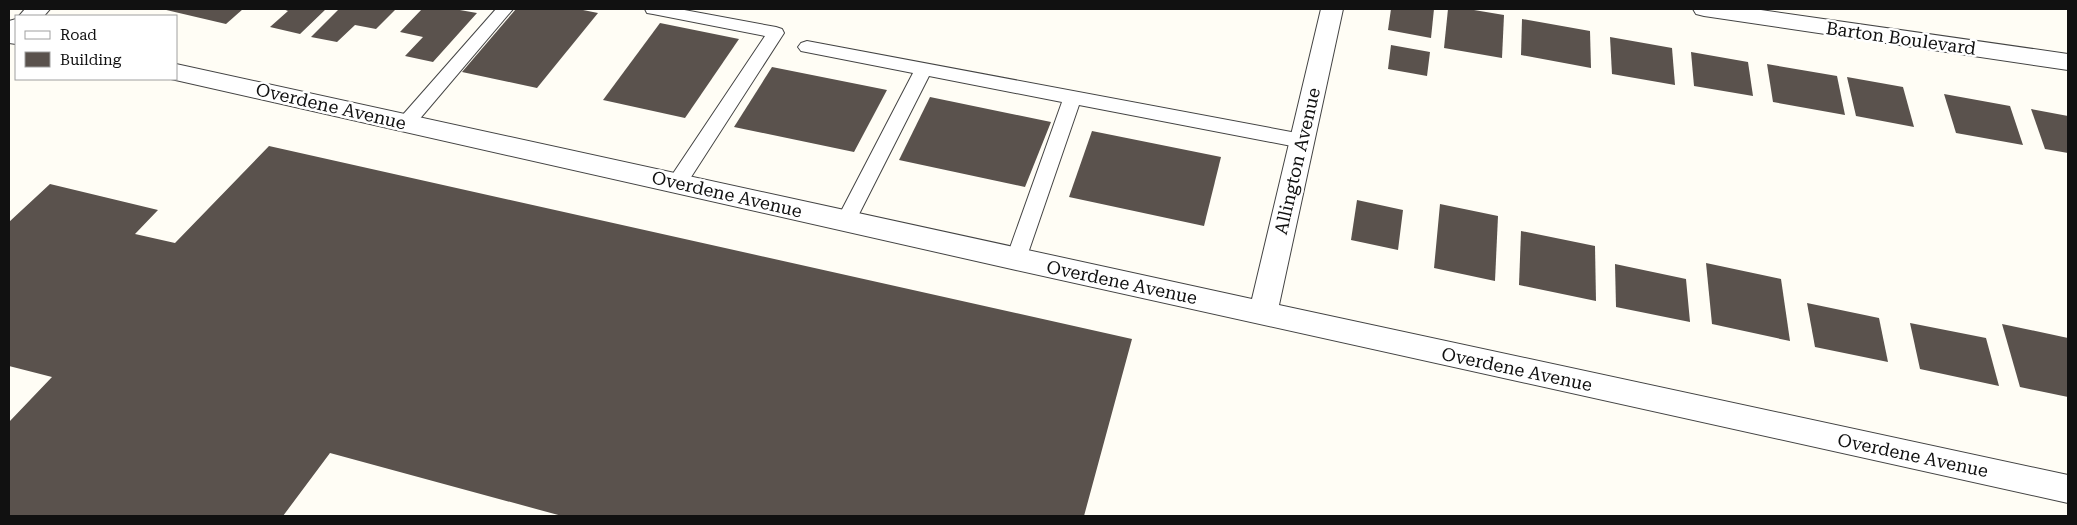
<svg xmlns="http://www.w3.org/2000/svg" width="2077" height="525" viewBox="0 0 2077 525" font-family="'Roboto Serif',serif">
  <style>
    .building { fill: #5a524d }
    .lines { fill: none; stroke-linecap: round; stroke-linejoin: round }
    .service-casing { stroke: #444; stroke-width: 2 }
    .minor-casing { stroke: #444; stroke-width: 2 }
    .tertiary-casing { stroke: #444; stroke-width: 2 }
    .service { fill: #fff; fill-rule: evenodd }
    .minor { fill: #fff; fill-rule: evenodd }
    .tertiary { fill: #fff; fill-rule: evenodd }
    .labels { text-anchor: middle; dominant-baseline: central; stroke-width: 5; stroke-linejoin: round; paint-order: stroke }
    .street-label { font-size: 18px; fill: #111; stroke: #fff }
  </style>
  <rect width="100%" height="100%" fill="#fffdf5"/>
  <g class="building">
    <path d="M162,9H243L226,24Z"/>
    <path d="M283,9H326L300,34L270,27L288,11Z"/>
    <path d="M339,9H396L376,29L355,25L337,42L311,37Z"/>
    <path d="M422,9H454L477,13L433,62L405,56L423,37L400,32Z"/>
    <path d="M516,9H578L598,13L537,88L462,72Z"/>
    <path d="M1391,9H1434L1431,38L1388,30Z"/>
    <path d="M1448,9H1468L1504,15L1502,58L1444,48Z"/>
    <path d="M1522,19L1590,31L1591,68L1521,55Z"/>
    <path d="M660,23L739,39L685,118L603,100Z"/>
    <path d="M1610,37L1672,48L1675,85L1612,74Z"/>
    <path d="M1391,45L1430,52L1427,76L1388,69Z"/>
    <path d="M1691,52L1748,62L1753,96L1694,86Z"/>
    <path d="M1767,64L1837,76L1845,115L1773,102Z"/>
    <path d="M772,67L887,90L854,152L734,127Z"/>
    <path d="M1847,77L1903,87L1914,127L1856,116Z"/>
    <path d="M1944,94L2010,106L2023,145L1956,133Z"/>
    <path d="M930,97L1051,122L1025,187L899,160Z"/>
    <path d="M2031,109L2068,116V153L2045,149Z"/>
    <path d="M1092,131L1221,157L1204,226L1069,197Z"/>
    <path d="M269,146L1132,339L1084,516H562L330,453L283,516H9V422L52,377L9,366V222L50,184L158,210L135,234L175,243Z"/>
    <path d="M1357,200L1403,210L1398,250L1351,240Z"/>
    <path d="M1440,204L1498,216L1495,281L1434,268Z"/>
    <path d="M1521,231L1595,246L1596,301L1519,285Z"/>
    <path d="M1706,263L1781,279L1790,341L1712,324Z"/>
    <path d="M1615,264L1686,279L1690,322L1616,307Z"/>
    <path d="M1807,303L1879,318L1888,362L1815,347Z"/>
    <path d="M1910,323L1986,338L1999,386L1920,369Z"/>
    <path d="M2002,324L2068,338V397L2020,387Z"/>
  </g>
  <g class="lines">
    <defs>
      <g id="service">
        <path d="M496,9H513L412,128L406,129L400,128L397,123L400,118Z"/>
        <path d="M645,9H679L776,27L782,29L784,33L684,188L677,190L670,188L668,183L670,178L765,36L653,14L647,13Z"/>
        <path d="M807,41L1302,134L1308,136L1311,141L1308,146L1302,148L1079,105L1026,259L1023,265L1016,267L1009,265L1006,259L1062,102L929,76L853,226L846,228L839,226L836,221L913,73L801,51L798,47L801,43Z"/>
      </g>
      <g id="minor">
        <path d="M1321,9H1343L1279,305L2068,475V503L1016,270L171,79H176V64L1252,299Z"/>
        <path d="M1693,9H1754L2068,54V70L1704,16L1696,14Z"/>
        <path d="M9,27L16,28V44L9,43Z"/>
      </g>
      <g id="tertiary">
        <path d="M25,9H50L44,16H19Z"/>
        <path d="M16,19V39L9,41V21Z"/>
      </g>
    </defs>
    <use href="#service" class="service-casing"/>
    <use href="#minor" class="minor-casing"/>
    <use href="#tertiary" class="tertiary-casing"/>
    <use href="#service" class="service"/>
    <use href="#minor" class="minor"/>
    <use href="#tertiary" class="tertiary"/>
  </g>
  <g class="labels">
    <g class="street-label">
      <text transform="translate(1901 38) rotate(8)">Barton Boulevard</text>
      <text transform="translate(331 106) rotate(13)">Overdene Avenue</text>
      <text transform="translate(1297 161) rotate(-77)">Allington Avenue</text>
      <text transform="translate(727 194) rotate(13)">Overdene Avenue</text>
      <text transform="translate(1122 282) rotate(12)">Overdene Avenue</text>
      <text transform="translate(1517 369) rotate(12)">Overdene Avenue</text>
      <text transform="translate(1913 455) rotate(12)">Overdene Avenue</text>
    </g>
  </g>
  <rect width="2077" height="525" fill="none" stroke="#111111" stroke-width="20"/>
  <rect x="15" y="15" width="162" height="65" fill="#ffffff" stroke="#a0a0a0"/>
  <rect x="25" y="31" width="25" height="8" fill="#ffffff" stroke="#a0a0a0"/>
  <text x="60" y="40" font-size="15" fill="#111111">Road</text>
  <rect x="25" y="52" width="25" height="15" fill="#5a524d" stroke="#a0a0a0"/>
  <text x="60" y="65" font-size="15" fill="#111111">Building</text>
</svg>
